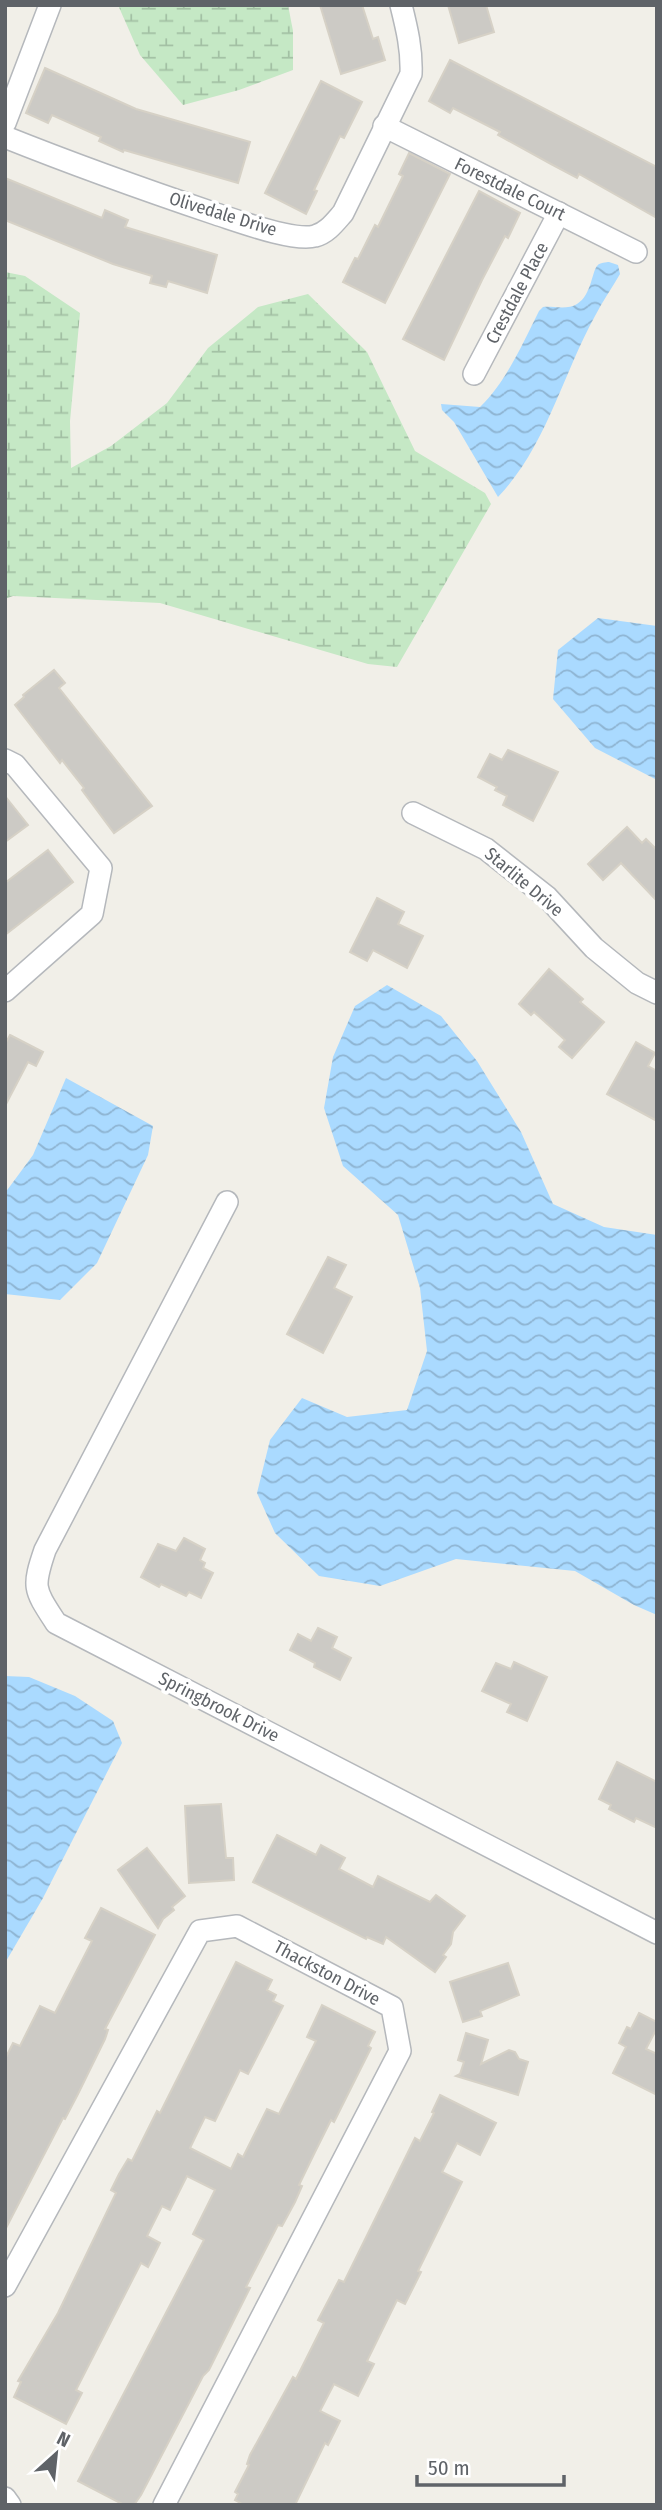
<svg xmlns="http://www.w3.org/2000/svg" width="662" height="2510" viewBox="0 0 662 2510" font-family="'Fira Sans Condensed',sans-serif">
  <style>
    .wetland { fill: url(#wetland-marsh) }
    .water { fill: url(#water-waves) }
    .building { fill: #cccac5; stroke: #d6d1c6; stroke-width: 2 }
    .lines { fill: none; stroke-linecap: round; stroke-linejoin: round }
    .minor-casing { stroke: #b5b8bc; stroke-width: 24 }
    .minor { stroke: #fff; stroke-width: 21 }
    .labels { text-anchor: middle; dominant-baseline: central; stroke-width: 7; stroke-linejoin: round; paint-order: stroke }
    .street-label { font-size: 18px; fill: #5f6368; stroke: #fff }
  </style>
  <defs>
    <pattern id="wetland-marsh" width="20" height="14" patternUnits="userSpaceOnUse" patternTransform="scale(1.75)"><rect width="20" height="14" fill="#c5e8c5"/><path d="M1 5h8M5 5V1M11 12h8M15 12V8" fill="none" stroke="#a3c0a4"/></pattern>
    <pattern id="water-waves" width="16" height="10" patternUnits="userSpaceOnUse" patternTransform="scale(1.75)"><rect width="16" height="10" fill="#aadaff"/><path d="M0 5q4-4 8 0t8 0" fill="none" stroke="#8eb4d2"/></pattern>
  </defs>
  <rect width="100%" height="100%" fill="#f1efe8"/>
  <g class="wetland">
    <path d="M118,5H288L293,31V70L239,90L183,105L140,55Z"/>
    <path d="M5,272L25,276L80,313L70,421L71,468L111,446L167,403L208,348L258,307L308,294L367,352L415,451L485,493L491,504L397,667L368,664L160,603L13,596L5,599Z"/>
  </g>
  <g class="water">
    <path d="M609,262L618,265L620,274C612,288 602,302 595,316C562,376 546,447 498,497L454,422L442,410L441,404L480,407C506,382 523,343 539,311L543,307C553,306 568,310 577,304C592,295 592,269 598,265C599,263 607,262 609,262Z"/>
    <path d="M598,618L657,626V780L595,748L553,699L558,650Z"/>
    <path d="M387,985L441,1016L477,1061L521,1132L553,1204L604,1227L657,1235V1615L634,1605L575,1571L456,1559L380,1586L319,1576L275,1533L257,1493L270,1440L302,1398L347,1417L407,1410L427,1351L420,1288L398,1215L343,1166L324,1108L333,1057L355,1006Z"/>
    <path d="M66,1078L153,1126L148,1155L97,1263L60,1300L5,1294V1193L33,1155Z"/>
    <path d="M5,1676L29,1677L75,1696L113,1721L122,1743L43,1898L5,1963Z"/>
  </g>
  <g class="building">
    <path d="M320,5H362L373,39L378,37L385,60L341,74Z"/>
    <path d="M448,5H486L494,32L459,43Z"/>
    <path d="M450,60L657,167V218L579,174L577,178L551,164L498,135L500,132L453,108L450,113L429,101Z"/>
    <path d="M45,68L136,109L250,142L238,183L124,150L123,152L99,141L101,137L52,115L48,123L26,113Z"/>
    <path d="M321,81L362,102L344,138L340,136L314,190L317,191L306,214L265,193Z"/>
    <path d="M409,153L450,174L385,303L343,282L355,258L358,259L375,225L378,227L403,176L399,174Z"/>
    <path d="M5,178L102,218L105,210L128,220L125,227L217,255L207,293L168,281L166,287L150,283L152,276L113,264L5,220Z"/>
    <path d="M479,191L520,213L508,238L505,236L482,280L444,360L403,339Z"/>
    <path d="M54,670L65,683L59,688L152,806L114,833L82,790L84,788L62,760L60,763L15,705L24,697L23,695Z"/>
    <path d="M508,750L558,772L533,821L503,805L507,796L495,790L497,787L478,777L490,754L502,760Z"/>
    <path d="M5,796L28,825L5,842Z"/>
    <path d="M627,827L642,843L646,839L657,850V901L621,863L603,880L588,864Z"/>
    <path d="M48,850L73,882L5,935V883Z"/>
    <path d="M377,898L404,912L398,924L423,936L407,968L373,950L367,961L350,952Z"/>
    <path d="M549,969L583,999L580,1002L604,1022L572,1058L559,1047L565,1040L534,1012L531,1015L519,1004Z"/>
    <path d="M10,1035L43,1052L36,1066L28,1062L5,1106V1044Z"/>
    <path d="M636,1042L655,1053L648,1066L657,1071V1121L607,1094Z"/>
    <path d="M328,1257L346,1265L334,1288L352,1297L323,1353L287,1334Z"/>
    <path d="M184,1538L205,1549L200,1560L205,1563L203,1568L213,1573L201,1598L189,1592L186,1596L161,1584L159,1587L141,1577L158,1544L176,1551Z"/>
    <path d="M318,1628L337,1637L332,1648L351,1658L340,1680L314,1667L315,1663L290,1650L298,1634L311,1641Z"/>
    <path d="M514,1662L547,1677L527,1721L507,1712L511,1704L482,1691L496,1663L511,1669Z"/>
    <path d="M617,1762L657,1782V1828L636,1818L634,1822L609,1809L611,1805L599,1799Z"/>
    <path d="M221,1804L226,1858H233L234,1880L189,1883L185,1806Z"/>
    <path d="M277,1835L316,1855L321,1845L345,1858L339,1869L373,1887L378,1876L430,1902L436,1895L465,1916L453,1932L451,1944L443,1955L446,1957L435,1972L386,1937L383,1944L367,1937L366,1939L253,1882Z"/>
    <path d="M147,1848L185,1896L172,1907L174,1910L163,1919L158,1928L118,1870Z"/>
    <path d="M101,1908L155,1935L105,2029L108,2030L105,2039L78,2094L65,2119L63,2118L5,2230V2059L13,2043L20,2046L40,2006L55,2013L92,1941L85,1938Z"/>
    <path d="M236,1962L272,1980L267,1990L276,1995L273,2001L283,2006L248,2074L240,2070L215,2121L205,2117L190,2148L231,2169L238,2154L243,2157L267,2109L279,2114L316,2041L307,2037L322,2005L375,2032L368,2046L371,2048L334,2122L331,2120L315,2152L299,2185L302,2186L295,2202L282,2226L278,2225L246,2287L250,2288L209,2370L203,2376L141,2495L134,2505H124L78,2481L204,2240L193,2234L215,2190L187,2176L170,2210L162,2206L147,2236L160,2243L148,2267L141,2263L76,2390L82,2393L66,2424L14,2397L21,2382L18,2381L58,2313L116,2193L111,2190L119,2174L128,2159L132,2161L157,2111L160,2113Z"/>
    <path d="M508,1963L519,1995L480,2011L482,2016L463,2022L450,1982Z"/>
    <path d="M639,2013L657,2022V2028L646,2049L657,2054V2095L613,2073L626,2047L619,2043L627,2027L631,2029Z"/>
    <path d="M466,2033L488,2040L481,2064L509,2050L515,2052L519,2059L528,2062L518,2095L456,2076L460,2074L464,2062L458,2060Z"/>
    <path d="M440,2095L496,2123L480,2155L457,2143L442,2172L462,2182L418,2271L421,2272L405,2304L397,2300L367,2361L374,2364L358,2396L334,2384L320,2411L340,2421L328,2445L325,2443L295,2505H244L235,2500L238,2494L235,2492L249,2465L247,2464L250,2455L293,2377L296,2379L324,2323L318,2320L339,2280L344,2282L415,2138L420,2141L434,2113L432,2112Z"/>
  </g>
  <g class="lines">
    <defs>
      <g id="minor">
        <path d="M5,123L50,5"/>
        <path d="M384,126L636,252"/>
        <path d="M5,137C75,165 145,190 216,214C238,221 294,242 315,236C327,233 335,222 343,213L411,74C412,50 407,29 401,5"/>
        <path d="M474,374L559,213"/>
        <path d="M5,760L15,765L101,868L92,914L5,991"/>
        <path d="M413,813L486,849L547,897L594,948L637,983L657,993"/>
        <path d="M227,1202L45,1550C32,1588 34,1589 56,1623L657,1933"/>
        <path d="M5,2286L200,1931L237,1926L392,2007L400,2051L164,2505"/>
        <path d="M5,2498L10,2505"/>
      </g>
    </defs>
    <use href="#minor" class="minor-casing"/>
    <use href="#minor" class="minor"/>
  </g>
  <g class="labels">
    <g class="street-label">
      <text transform="translate(510 189) rotate(26)">Forestdale Court</text>
      <text transform="translate(223 214) rotate(17)">Olivedale Drive</text>
      <text transform="translate(517 293) rotate(-62)">Crestdale Place</text>
      <text transform="translate(524 882) rotate(40)">Starlite Drive</text>
      <text transform="translate(219 1707) rotate(27)">Springbrook Drive</text>
      <text transform="translate(327 1973) rotate(28)">Thackston Drive</text>
    </g>
  </g>
  <rect width="662" height="2510" fill="none" stroke="#5f6368" stroke-width="14"/>
  <g transform="translate(56 2454) rotate(27)" stroke="#ffffff" stroke-width="5" paint-order="stroke">
  <path d="M0-5L12 26L0 18L-12 26Z" fill="#5f6368"/>
  <text y="-10" font-size="19" font-weight="bold" text-anchor="middle" fill="#5f6368">N</text>
  </g>
  <path d="M417 2475v10h147v-10" fill="none" stroke="#5f6368" stroke-width="3.5"/>
  <text x="428" y="2475" font-size="21" fill="#5f6368" stroke="#ffffff" stroke-width="5" paint-order="stroke">50 m</text>
</svg>
